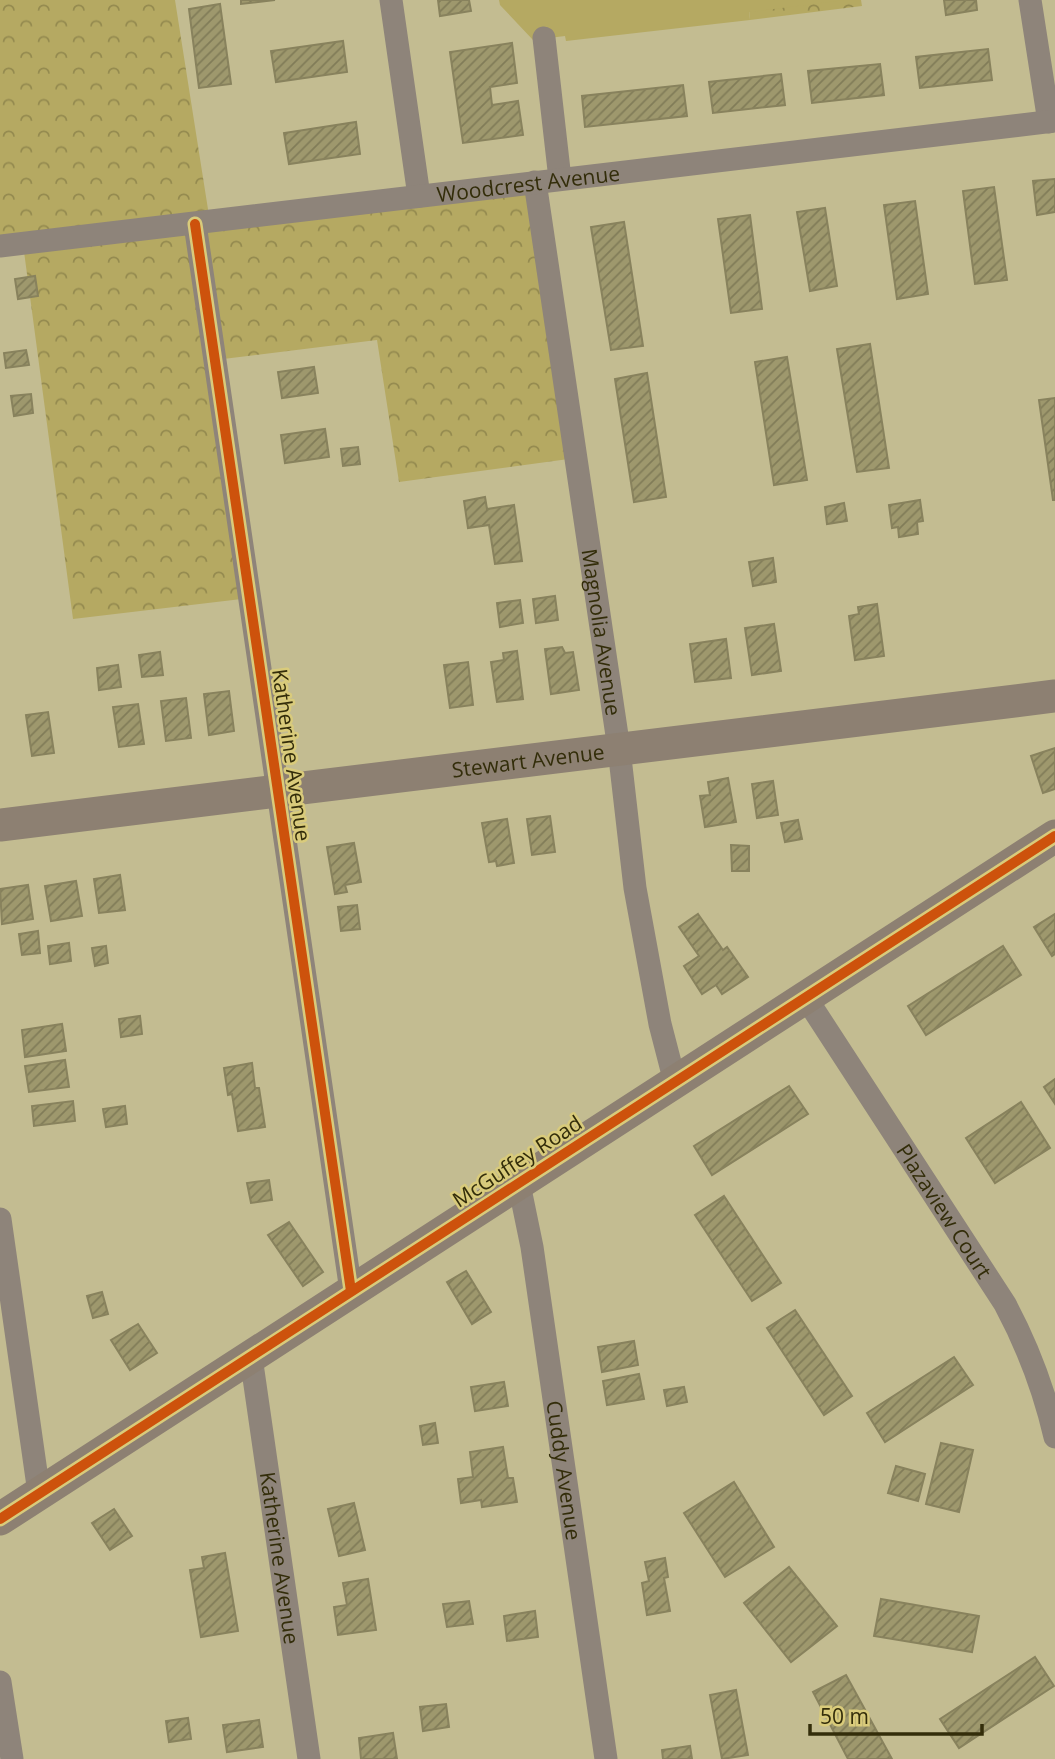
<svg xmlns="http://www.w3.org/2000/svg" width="1055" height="1759" viewBox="0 0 1055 1759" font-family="'Open Sans',sans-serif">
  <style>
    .forest { fill: url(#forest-crowns) }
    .park { fill: #b5a962 }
    .building { fill: url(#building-hatch); stroke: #88825d; stroke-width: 2 }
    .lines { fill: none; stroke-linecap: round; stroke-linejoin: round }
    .street { stroke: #8e847a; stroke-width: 23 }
    .secondary { stroke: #8d8072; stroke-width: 33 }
    .cycleway-casing { stroke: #d9cb7b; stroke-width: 15 }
    .cycleway { stroke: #cd520c; stroke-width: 10 }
    .labels { text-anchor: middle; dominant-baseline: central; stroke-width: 5; stroke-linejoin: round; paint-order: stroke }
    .street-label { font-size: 21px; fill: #332d0a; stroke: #d9cb7b }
  </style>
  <defs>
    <pattern id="forest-crowns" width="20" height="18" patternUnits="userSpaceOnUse" patternTransform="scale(1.75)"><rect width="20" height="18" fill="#b5a962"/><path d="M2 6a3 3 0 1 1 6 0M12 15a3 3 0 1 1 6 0" fill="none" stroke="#948a4f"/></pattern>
    <pattern id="building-hatch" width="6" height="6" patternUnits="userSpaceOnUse" patternTransform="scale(1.75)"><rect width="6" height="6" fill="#9e986d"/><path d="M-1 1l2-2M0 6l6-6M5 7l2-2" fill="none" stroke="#817c58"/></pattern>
  </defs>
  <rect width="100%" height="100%" fill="#c3bc91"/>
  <g class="forest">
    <path d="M0,0H175L210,222L535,182L576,458L399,482L377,340L215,360L250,598L73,619L23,244L0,246Z"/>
    <path d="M748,0H861L862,6L750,20Z"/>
  </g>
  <path class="park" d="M499,0H845L749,12L750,20L566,41L565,36L533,40L500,5Z"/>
  <g class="building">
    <path d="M241,0H275L241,4Z"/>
    <path d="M438,0H469L471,11L440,16Z"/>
    <path d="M944,0H976L977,10L946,15Z"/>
    <path d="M220,4L231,84L199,88L189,9Z"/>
    <path d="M343,41L347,72L276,82L271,51Z"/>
    <path d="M512,43L517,83L490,87L492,105L518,101L523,135L463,143L450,52Z"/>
    <path d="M988,49L992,80L920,88L916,57Z"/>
    <path d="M880,64L884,95L812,103L808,71Z"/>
    <path d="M781,74L785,105L713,113L709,82Z"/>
    <path d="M683,85L687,116L585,127L582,96Z"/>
    <path d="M356,122L360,154L289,164L284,133Z"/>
    <path d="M1055,179V212L1037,215L1033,181Z"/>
    <path d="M994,187L1007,280L975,284L963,191Z"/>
    <path d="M915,201L928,294L897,299L884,205Z"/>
    <path d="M825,208L837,286L810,291L797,212Z"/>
    <path d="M750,215L762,309L731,313L718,219Z"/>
    <path d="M624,222L643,346L611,350L591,227Z"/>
    <path d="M35,276L38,296L18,299L15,279Z"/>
    <path d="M870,344L889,468L857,472L837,349Z"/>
    <path d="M26,350L29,365L6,368L4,353Z"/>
    <path d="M787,357L807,480L774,485L755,362Z"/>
    <path d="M314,367L318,393L282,398L278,372Z"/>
    <path d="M647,373L666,497L634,502L615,379Z"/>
    <path d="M31,394L33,413L14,416L11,396Z"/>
    <path d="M1055,398V500H1053L1039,400Z"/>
    <path d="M325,429L329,457L285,463L281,435Z"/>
    <path d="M358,447L360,464L343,466L341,449Z"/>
    <path d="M485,497L487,509L514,505L522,561L495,564L489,525L468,528L464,501Z"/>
    <path d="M920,500L923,521L917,522L918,534L899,537L898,527L892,528L889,505Z"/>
    <path d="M844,503L847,521L827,524L825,507Z"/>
    <path d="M773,558L776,582L753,586L749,562Z"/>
    <path d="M555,596L558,620L536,623L533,599Z"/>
    <path d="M520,600L523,623L500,627L497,603Z"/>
    <path d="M877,604L884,656L855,660L849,616L859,614L858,607Z"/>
    <path d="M774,624L781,671L752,675L745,628Z"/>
    <path d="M726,639L731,678L695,682L690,644Z"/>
    <path d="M562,647L565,653L573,652L579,690L551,694L545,649Z"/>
    <path d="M517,651L523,699L497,702L491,662L504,660L503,653Z"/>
    <path d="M160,652L163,675L142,677L139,655Z"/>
    <path d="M468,662L473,705L450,708L444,665Z"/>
    <path d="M118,665L121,687L99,690L97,668Z"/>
    <path d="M229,691L234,731L209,735L204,694Z"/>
    <path d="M186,698L191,738L166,741L161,701Z"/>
    <path d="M138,704L144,744L119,747L113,707Z"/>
    <path d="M48,712L54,753L32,756L26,715Z"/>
    <path d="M1055,748V789L1043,793L1031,756Z"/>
    <path d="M728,778L736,822L705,827L700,796L710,795L708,782Z"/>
    <path d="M773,781L778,815L757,818L752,784Z"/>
    <path d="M550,816L555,852L532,855L527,819Z"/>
    <path d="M507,819L514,863L497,866L496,861L489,862L482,823Z"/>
    <path d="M798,820L802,839L785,842L781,823Z"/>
    <path d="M354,843L361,882L345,885L347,892L335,894L327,847Z"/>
    <path d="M731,845L749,846V871H732Z"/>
    <path d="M120,875L125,910L99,913L94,879Z"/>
    <path d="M76,881L82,916L51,921L45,886Z"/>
    <path d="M28,885L33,919L2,924L0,889Z"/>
    <path d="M357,905L360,929L341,931L338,907Z"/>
    <path d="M698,914L723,950L727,947L748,977L722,994L716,985L702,994L684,966L699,956L679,927Z"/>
    <path d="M1055,914V954L1052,956L1034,927Z"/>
    <path d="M38,931L40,953L22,955L19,934Z"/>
    <path d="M69,943L71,961L50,964L48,946Z"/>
    <path d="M106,946L108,963L95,966L92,948Z"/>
    <path d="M1003,946L1021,975L926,1035L908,1006Z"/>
    <path d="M140,1016L142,1034L121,1037L119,1019Z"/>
    <path d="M62,1024L66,1051L25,1057L22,1030Z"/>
    <path d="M65,1060L69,1087L29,1092L25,1066Z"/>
    <path d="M252,1063L255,1088H259L265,1127L238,1131L232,1094L228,1095L224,1068Z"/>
    <path d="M1055,1079V1104L1044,1087Z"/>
    <path d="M789,1086L808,1114L712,1175L694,1146Z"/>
    <path d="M73,1101L75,1121L34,1126L32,1106Z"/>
    <path d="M1021,1102L1050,1148L995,1183L966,1138Z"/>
    <path d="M125,1106L127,1124L106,1127L103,1109Z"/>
    <path d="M269,1180L272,1200L251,1203L247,1183Z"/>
    <path d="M724,1196L781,1283L752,1301L695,1215Z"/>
    <path d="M289,1222L323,1272L303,1286L268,1235Z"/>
    <path d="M466,1271L491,1312L472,1324L447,1282Z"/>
    <path d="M102,1292L108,1314L93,1318L87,1296Z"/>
    <path d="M795,1310L852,1396L824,1415L767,1328Z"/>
    <path d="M138,1324L157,1353L130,1370L111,1340Z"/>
    <path d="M634,1341L638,1365L602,1372L598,1347Z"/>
    <path d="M954,1357L973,1385L885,1442L867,1413Z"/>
    <path d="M639,1374L644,1399L607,1405L603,1381Z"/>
    <path d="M504,1382L508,1406L475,1411L471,1387Z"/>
    <path d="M684,1387L687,1402L667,1406L664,1390Z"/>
    <path d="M435,1423L438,1443L423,1445L420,1426Z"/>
    <path d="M941,1443L973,1450L959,1512L926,1504Z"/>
    <path d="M503,1447L508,1478H513L517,1502L482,1507L481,1500L461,1503L458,1479L473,1477L470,1452Z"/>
    <path d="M896,1466L925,1474L918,1501L888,1493Z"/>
    <path d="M734,1482L774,1547L725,1577L684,1513Z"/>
    <path d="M354,1503L365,1550L339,1556L328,1509Z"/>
    <path d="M114,1509L132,1536L110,1550L92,1523Z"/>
    <path d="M225,1553L238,1631L201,1637L190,1570L204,1568L202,1557Z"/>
    <path d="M665,1558L668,1577L664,1578L670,1611L647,1615L642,1583L649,1581L645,1562Z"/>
    <path d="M789,1567L837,1626L791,1662L744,1603Z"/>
    <path d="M368,1579L376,1630L338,1635L334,1607L347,1605L343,1583Z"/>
    <path d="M881,1599L979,1616L972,1652L874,1636Z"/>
    <path d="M469,1601L473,1624L447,1627L443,1604Z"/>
    <path d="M535,1611L538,1637L507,1641L504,1616Z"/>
    <path d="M1035,1657L1054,1686L959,1748L940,1719Z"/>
    <path d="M846,1675L892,1759H848L813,1692Z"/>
    <path d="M736,1690L748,1755L722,1759L710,1695Z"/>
    <path d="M446,1704L449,1727L423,1731L420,1707Z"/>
    <path d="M188,1718L191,1739L169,1742L166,1721Z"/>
    <path d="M259,1720L263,1747L227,1752L223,1725Z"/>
    <path d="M393,1733L397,1759H361L359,1738Z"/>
    <path d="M690,1746L692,1759H663L662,1750Z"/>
  </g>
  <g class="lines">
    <g class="street">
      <path d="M391,0L419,196"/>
      <path d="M1030,0L1049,122"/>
      <path d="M544,38L560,179"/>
      <path id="s1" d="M535,182L619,749L635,888L660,1024L675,1082"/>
      <path d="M195,224L351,1291"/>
      <path id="s2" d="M0,246L1055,121"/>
      <path id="s3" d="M806,998L1005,1304C1028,1347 1044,1389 1055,1437"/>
      <path id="s4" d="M519,1184L532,1247L606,1759"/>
      <path d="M0,1219L39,1493"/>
      <path id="s5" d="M251,1357L309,1759"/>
      <path d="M0,1682L12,1759"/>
    </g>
    <g class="secondary">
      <path id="s6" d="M0,825L1055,696"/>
      <path d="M0,1519L1055,836"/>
    </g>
    <defs>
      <g id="cycleway">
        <path d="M195,224L351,1291"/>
        <path d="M0,1519L1055,836"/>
      </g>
    </defs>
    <use href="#cycleway" class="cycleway-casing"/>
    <use href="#cycleway" class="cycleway"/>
  </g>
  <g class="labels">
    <g class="street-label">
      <text stroke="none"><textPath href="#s2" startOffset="532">Woodcrest Avenue</textPath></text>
      <text stroke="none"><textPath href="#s1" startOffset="455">Magnolia Avenue</textPath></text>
      <text transform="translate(292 755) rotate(82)">Katherine Avenue</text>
      <text stroke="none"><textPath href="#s6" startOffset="532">Stewart Avenue</textPath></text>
      <text transform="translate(517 1161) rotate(-33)">McGuffey Road</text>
      <text stroke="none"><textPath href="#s3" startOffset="254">Plazaview Court</textPath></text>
      <text stroke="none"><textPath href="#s4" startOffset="290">Cuddy Avenue</textPath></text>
      <text stroke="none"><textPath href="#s5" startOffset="203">Katherine Avenue</textPath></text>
    </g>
  </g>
  <path d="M810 1724v10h172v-10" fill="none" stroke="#332d0a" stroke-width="3.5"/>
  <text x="820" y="1724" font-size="21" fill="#332d0a" stroke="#d9cb7b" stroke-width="5" paint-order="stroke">50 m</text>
</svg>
